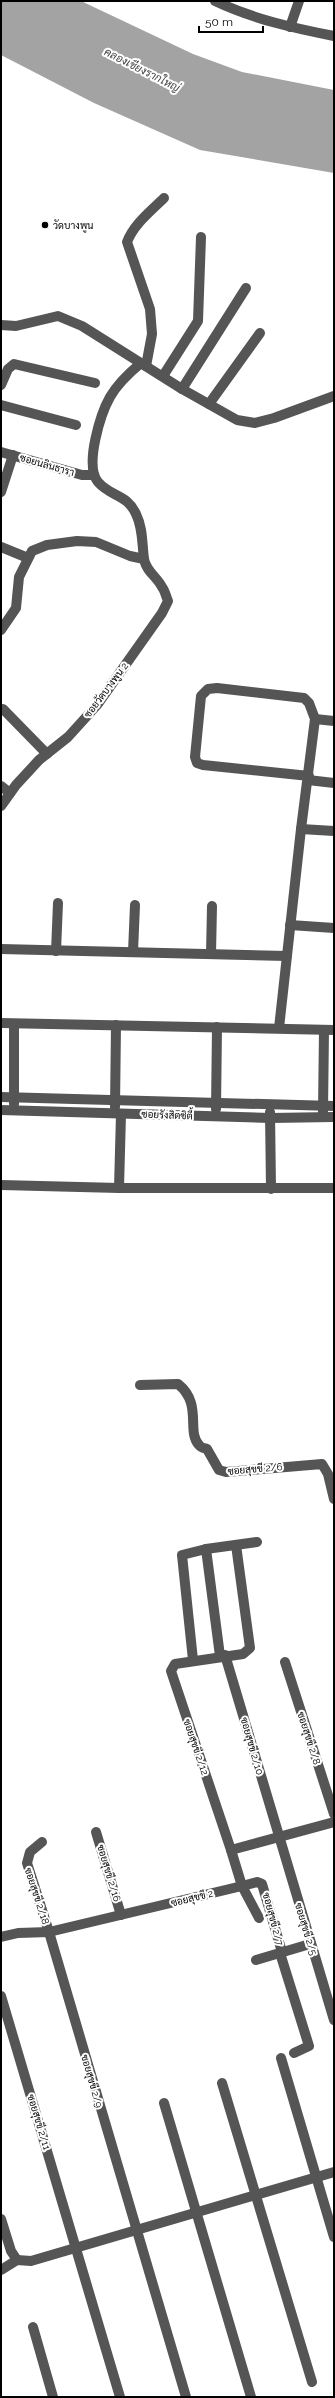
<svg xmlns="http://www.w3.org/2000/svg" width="335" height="2398" viewBox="0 0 335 2398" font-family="Raleway,Sarabun,sans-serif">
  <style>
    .water { fill: #a3a3a3 }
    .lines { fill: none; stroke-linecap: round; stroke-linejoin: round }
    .minor { stroke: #555; stroke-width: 10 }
    .poi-dot { fill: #000; stroke: #fff; stroke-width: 1.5 }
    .labels { text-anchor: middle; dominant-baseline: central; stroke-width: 4; stroke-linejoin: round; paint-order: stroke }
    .poi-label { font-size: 10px; fill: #000; stroke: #fff; text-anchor: start }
    .street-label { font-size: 10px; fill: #000; stroke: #fff }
    .water-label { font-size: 11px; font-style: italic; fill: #444; stroke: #fff }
  </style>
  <rect width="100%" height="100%" fill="#fff"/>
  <path class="water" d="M1,1H81L193,54L242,72L334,90V173L200,150L94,103L1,55Z"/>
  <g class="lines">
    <g class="minor">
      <path d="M215,1C253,19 293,28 334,36"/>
      <path d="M290,27L299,1"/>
      <path d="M1,325L16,326L58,316L82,326L182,389L237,420L255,423L274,418L334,396"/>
      <path d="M146,366L152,334L150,309L127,242C134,224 150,212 164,198"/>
      <path d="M163,376L198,321L201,237"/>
      <path d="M1,385L8,369L14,364L95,383"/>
      <path d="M182,389L246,288"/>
      <path d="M209,404L260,333"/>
      <path d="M1,405L76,425"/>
      <path d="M1,452L82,475H94"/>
      <path d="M1,492L13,455"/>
      <path d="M1,547L28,558"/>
      <path d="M1,630L16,608L19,577L32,551L47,545L77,541L96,542L130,556L144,559"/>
      <path d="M3,709L47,754"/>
      <path d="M315,719L334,721"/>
      <path d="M308,780L334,783"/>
      <path d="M1,786L10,793"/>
      <path d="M1,806L16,785L39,760L68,737L97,705L162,613L168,601C166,596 165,591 162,587C157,577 146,571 144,559C142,544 143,528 136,514C127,494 111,497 98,482C84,465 101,413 110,397C118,383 129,373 141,363"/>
      <path d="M301,829L334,831"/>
      <path d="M290,925L334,928"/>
      <path d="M1,949L287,956"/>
      <path d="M56,951L58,903"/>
      <path d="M133,952L135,905"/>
      <path d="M211,954L212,906"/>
      <path d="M1,1023L334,1030"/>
      <path d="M14,1024V1104"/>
      <path d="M279,1028L301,829L315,719L309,703L304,698L217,688L208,689L201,696L195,757L197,763L203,765L309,776"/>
      <path d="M1,1097L334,1106"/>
      <path d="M115,1107L116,1025"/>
      <path d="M216,1109L217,1027"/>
      <path d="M1,1110L270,1118L334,1117"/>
      <path d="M270,1112L271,1189"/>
      <path d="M323,1112L324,1030"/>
      <path d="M1,1185L119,1188H334"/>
      <path d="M119,1188L121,1114"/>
      <path d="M140,1385L178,1384C203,1404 186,1431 199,1445C201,1448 204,1448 207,1449L219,1470L226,1472L322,1464L328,1474L334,1499"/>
      <path d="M206,1549L220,1656"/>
      <path d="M225,1655L334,2020"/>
      <path d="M193,1660L182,1555L206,1549L257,1542"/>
      <path d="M285,1662L334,1814"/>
      <path d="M96,1832L121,1915"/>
      <path d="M42,1842L30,1852L27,1863L49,1932L186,2397"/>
      <path d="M231,1850L171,1671L175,1664L243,1654L250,1648L236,1545"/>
      <path d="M259,1918L242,1886L257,1882L262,1884L282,1952"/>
      <path d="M1,1937L18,1933L49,1932L242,1886L231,1850L334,1822"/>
      <path d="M280,1953L309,2046L294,2053"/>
      <path d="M256,1960L310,1944"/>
      <path d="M1,1996L120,2397"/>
      <path d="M281,2058L334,2237"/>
      <path d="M222,2083L312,2382"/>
      <path d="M164,2103L251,2397"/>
      <path d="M1,2219L11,2251L17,2260"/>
      <path d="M1,2270L17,2260L31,2261L334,2172"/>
      <path d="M33,2327L53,2397"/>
    </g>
  </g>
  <circle class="poi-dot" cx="45" cy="225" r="4"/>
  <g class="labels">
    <g class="poi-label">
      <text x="53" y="225">วัดบางพูน</text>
    </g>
    <g class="street-label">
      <text transform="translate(47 465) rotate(16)">ซอยนลินธารา</text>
      <text transform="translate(106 690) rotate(-53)">ซอยวัดบางพูน 2</text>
      <text transform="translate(167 1115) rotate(2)">ซอยรังสิตซิตี้</text>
      <text transform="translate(255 1469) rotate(-5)">ซอยสุขขี 2/6</text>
      <text transform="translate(309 1738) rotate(72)">ซอยสุขขี 2/8</text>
      <text transform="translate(252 1746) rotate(74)">ซอยสุขขี 2/10</text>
      <text transform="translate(196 1747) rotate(71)">ซอยสุขขี 2/12</text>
      <text transform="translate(109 1873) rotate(73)">ซอยสุขขี 2/16</text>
      <text transform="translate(37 1896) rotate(72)">ซอยสุขขี 2/18</text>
      <text transform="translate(192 1898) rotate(-14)">ซอยสุขขี 2</text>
      <text transform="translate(273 1919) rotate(75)">ซอยสุขขี 2/7</text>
      <text transform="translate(306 1929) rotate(73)">ซอยสุขขี 2/5</text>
      <text transform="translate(92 2081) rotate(74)">ซอยสุขขี 2/9</text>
      <text transform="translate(39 2122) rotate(73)">ซอยสุขขี 2/11</text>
    </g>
    <g class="water-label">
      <text transform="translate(142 70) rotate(27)">คลองเชียงรากใหญ่</text>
    </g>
  </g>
  <rect width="335" height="2398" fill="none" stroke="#000000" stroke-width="4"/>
  <path d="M199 26v6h64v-6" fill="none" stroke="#000000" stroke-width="2"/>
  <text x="205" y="26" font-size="12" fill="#000000" stroke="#ffffff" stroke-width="3" paint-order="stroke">50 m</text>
</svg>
